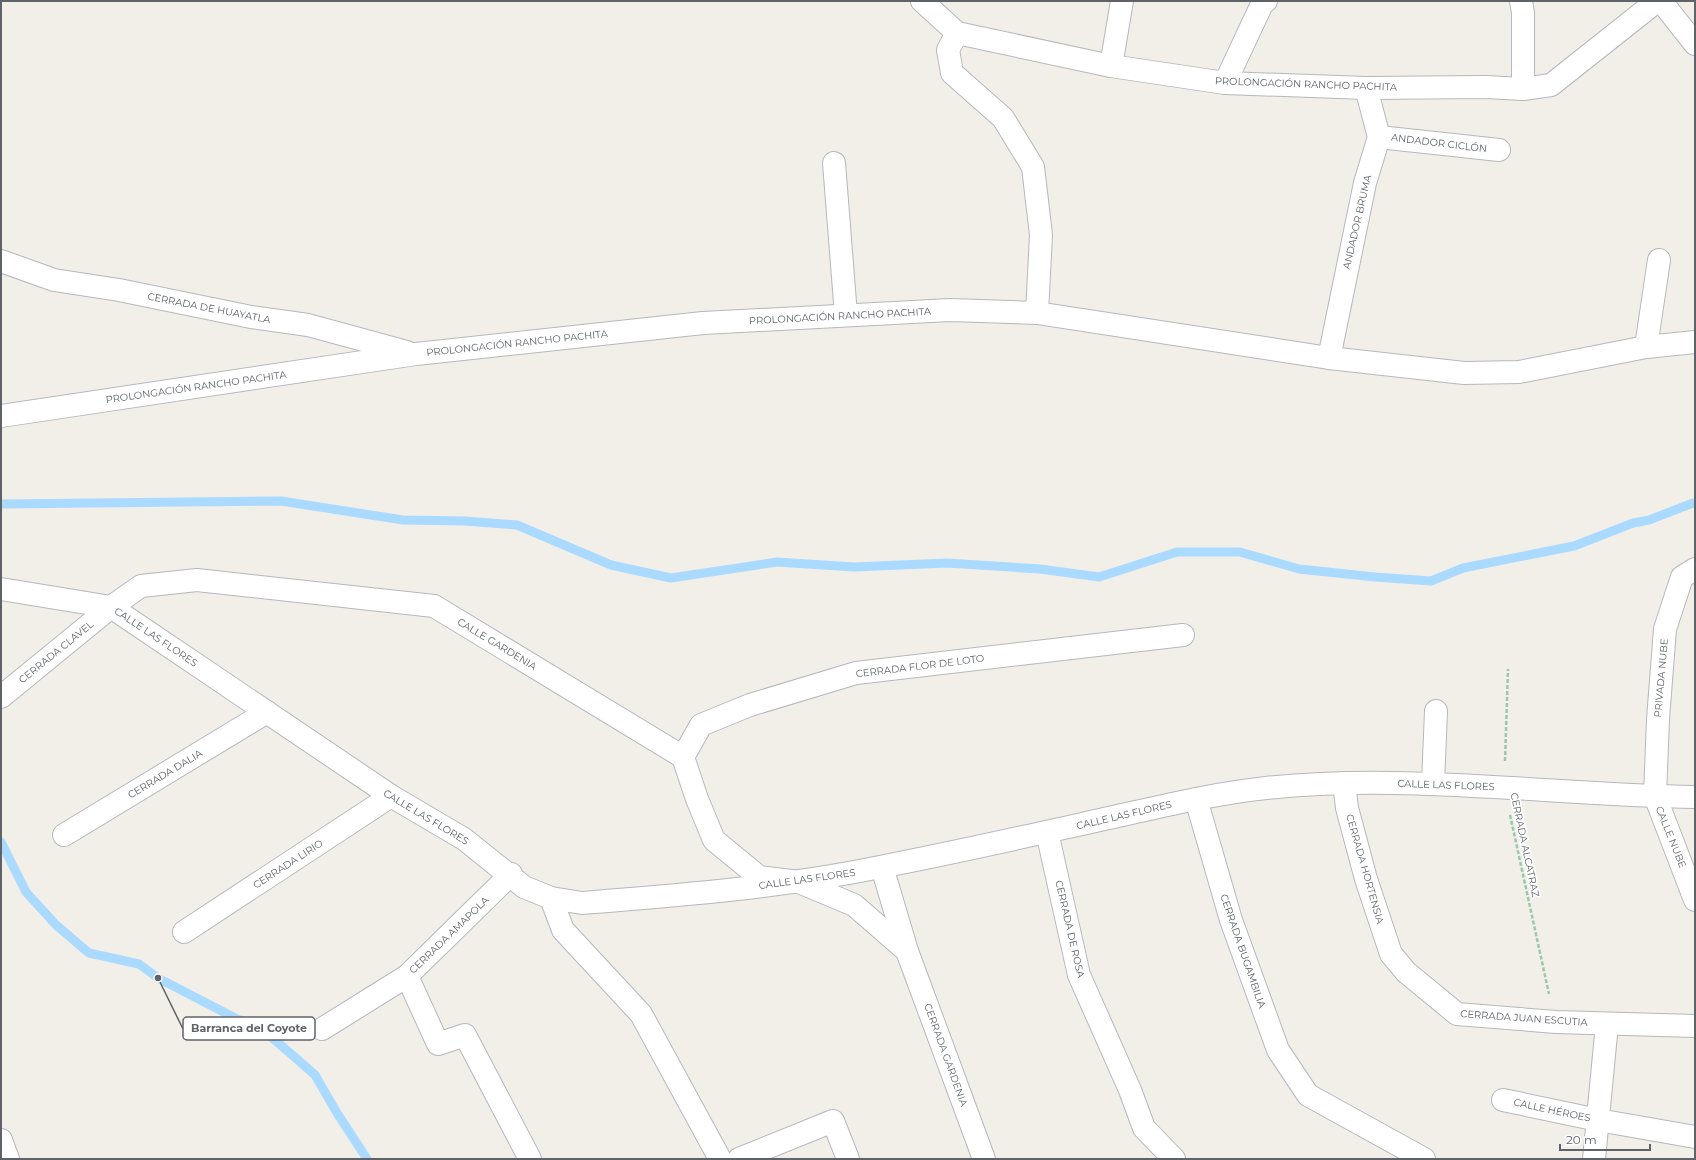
<svg xmlns="http://www.w3.org/2000/svg" width="1696" height="1160" viewBox="0 0 1696 1160" font-family="Montserrat,sans-serif">
  <style>
    .lines { fill: none; stroke-linecap: round; stroke-linejoin: round }
    .stream { stroke: #aadaff; stroke-width: 9 }
    .street-casing { stroke: #b5b8bc; stroke-width: 24 }
    .path { stroke: #9cc7a9; stroke-width: 2.5; stroke-dasharray: 4 2; stroke-linecap: butt }
    .street { stroke: #fff; stroke-width: 22 }
    .labels { text-anchor: middle; dominant-baseline: central; stroke-width: 3.5; stroke-linejoin: round; paint-order: stroke }
    .street-label { font-size: 10px; fill: #5f6368; stroke: #fff }
    .leader { fill: none; stroke: #5f6368; stroke-width: 1.5 }
    .callout-dot { fill: #5f6368; stroke: #fff; stroke-width: 1.5 }
    .callout { fill: #fff; stroke: #5f6368; stroke-width: 1.5 }
    .callout-label { font-size: 11px; text-anchor: middle; font-weight: bold; fill: #5f6368 }
  </style>
  <rect width="100%" height="100%" fill="#f1efe8"/>
  <g class="lines">
    <g class="stream">
      <path d="M1,504L281,501L403,520L465,521L517,525L611,565L671,578L777,562L854,567L947,563L1040,569L1099,577L1177,552H1240L1299,569L1375,577L1431,581L1463,568L1574,546L1633,523L1649,520L1693,503"/>
      <path d="M1,842L26,892L56,925L89,953L139,964L158,978L237,1019L257,1025L290,1053L315,1075L337,1113L367,1159"/>
    </g>
    <defs>
      <g id="street">
        <path d="M922,1L957,33L1111,66L1225,83L1366,88L1486,87L1523,89L1551,85L1657,1"/>
        <path d="M1521,1L1523,13V89"/>
        <path d="M1661,1L1695,44"/>
        <path d="M957,33L948,50L952,73L1003,118L1033,167L1041,235L1037,313"/>
        <path d="M1111,66L1122,1"/>
        <path d="M1225,83L1262,4L1266,1"/>
        <path d="M1379,137L1499,150"/>
        <path d="M834,163L846,315"/>
        <path d="M1,261L54,280L119,290L251,317L308,325L407,352"/>
        <path d="M1646,347L1659,260"/>
        <path d="M1329,358L1365,183L1379,137L1366,88"/>
        <path d="M1,416L416,354L703,323L950,310L1037,313L1329,358L1464,373L1519,372L1646,347L1695,342"/>
        <path d="M1695,569L1682,577L1665,629L1658,719L1655,796L1695,900"/>
        <path d="M1,589L111,607L391,796L464,839L524,887L551,898L582,903C683,895 785,887 885,866C957,852 1028,836 1100,820C1155,808 1210,794 1266,788C1409,773 1552,795 1695,797"/>
        <path d="M1,697L111,607L141,586L197,580L434,606L683,757L697,799L714,840L759,877L799,882L854,905L907,951"/>
        <path d="M683,757L701,725L750,705L856,673L1183,635"/>
        <path d="M1344,783L1347,808L1366,879L1391,954L1406,972L1457,1014L1556,1022L1695,1026"/>
        <path d="M1433,783L1436,711"/>
        <path d="M1196,799L1231,920L1278,1050L1308,1095L1424,1159"/>
        <path d="M1047,832L1079,975L1130,1090L1144,1128L1174,1159"/>
        <path d="M64,835L267,712"/>
        <path d="M882,867L907,951L984,1159"/>
        <path d="M551,898L563,930L641,1014L720,1159"/>
        <path d="M184,932L391,796"/>
        <path d="M407,976L438,1044L465,1035L530,1159"/>
        <path d="M322,1029L407,976L511,874"/>
        <path d="M1503,1100L1598,1120L1695,1137"/>
        <path d="M1,1140L8,1159"/>
        <path d="M739,1159L833,1121L848,1159"/>
        <path d="M1594,1159L1607,1024"/>
      </g>
    </defs>
    <use href="#street" class="street-casing"/>
    <g class="path">
      <path d="M1505,761L1508,669"/>
      <path d="M1510,815L1549,994"/>
    </g>
    <use href="#street" class="street"/>
  </g>
  <g class="labels">
    <g class="street-label">
      <text transform="translate(1306 84) rotate(2)">PROLONGACIÓN RANCHO PACHITA</text>
      <text transform="translate(1439 143) rotate(7)">ANDADOR CICLÓN</text>
      <text transform="translate(1357 222) rotate(-77)">ANDADOR BRUMA</text>
      <text transform="translate(209 308) rotate(11)">CERRADA DE HUAYATLA</text>
      <text transform="translate(840 316) rotate(-3)">PROLONGACIÓN RANCHO PACHITA</text>
      <text transform="translate(517 343) rotate(-6)">PROLONGACIÓN RANCHO PACHITA</text>
      <text transform="translate(196 387) rotate(-8)">PROLONGACIÓN RANCHO PACHITA</text>
      <text transform="translate(156 637) rotate(34)">CALLE LAS FLORES</text>
      <text transform="translate(497 644) rotate(31)">CALLE GARDENIA</text>
      <text transform="translate(56 652) rotate(-39)">CERRADA CLAVEL</text>
      <text transform="translate(920 666) rotate(-7)">CERRADA FLOR DE LOTO</text>
      <text transform="translate(1661 678) rotate(-85)">PRIVADA NUBE</text>
      <text transform="translate(165 774) rotate(-31)">CERRADA DALIA</text>
      <text transform="translate(1446 785) rotate(2)">CALLE LAS FLORES</text>
      <text transform="translate(1124 815) rotate(-13)">CALLE LAS FLORES</text>
      <text transform="translate(426 817) rotate(31)">CALLE LAS FLORES</text>
      <text transform="translate(1671 837) rotate(68)">CALLE NUBE</text>
      <text transform="translate(1525 845) rotate(78)">CERRADA ALCATRAZ</text>
      <text transform="translate(288 864) rotate(-33)">CERRADA LIRIO</text>
      <text transform="translate(1365 869) rotate(74)">CERRADA HORTENSIA</text>
      <text transform="translate(807 879) rotate(-8)">CALLE LAS FLORES</text>
      <text transform="translate(1070 929) rotate(77)">CERRADA DE ROSA</text>
      <text transform="translate(449 935) rotate(-44)">CERRADA AMAPOLA</text>
      <text transform="translate(1243 951) rotate(71)">CERRADA BUGAMBILIA</text>
      <text transform="translate(1524 1018) rotate(4)">CERRADA JUAN ESCUTIA</text>
      <text transform="translate(946 1055) rotate(70)">CERRADA GARDENIA</text>
      <text transform="translate(1552 1110) rotate(12)">CALLE HÉROES</text>
    </g>
  </g>
  <path class="leader" d="M158 978L183 1029"/>
  <circle class="callout-dot" cx="158" cy="978" r="4"/>
  <rect class="callout" x="183" y="1017" width="132" height="23" rx="4"/>
  <g class="callout-label">
    <text x="249" y="1032">Barranca del Coyote</text>
  </g>
  <rect width="1696" height="1160" fill="none" stroke="#5f6368" stroke-width="4"/>
  <path d="M1560 1144v6h90v-6" fill="none" stroke="#5f6368" stroke-width="2"/>
  <text x="1566" y="1144" font-size="12" fill="#5f6368" stroke="#ffffff" stroke-width="3" paint-order="stroke">20 m</text>
</svg>
